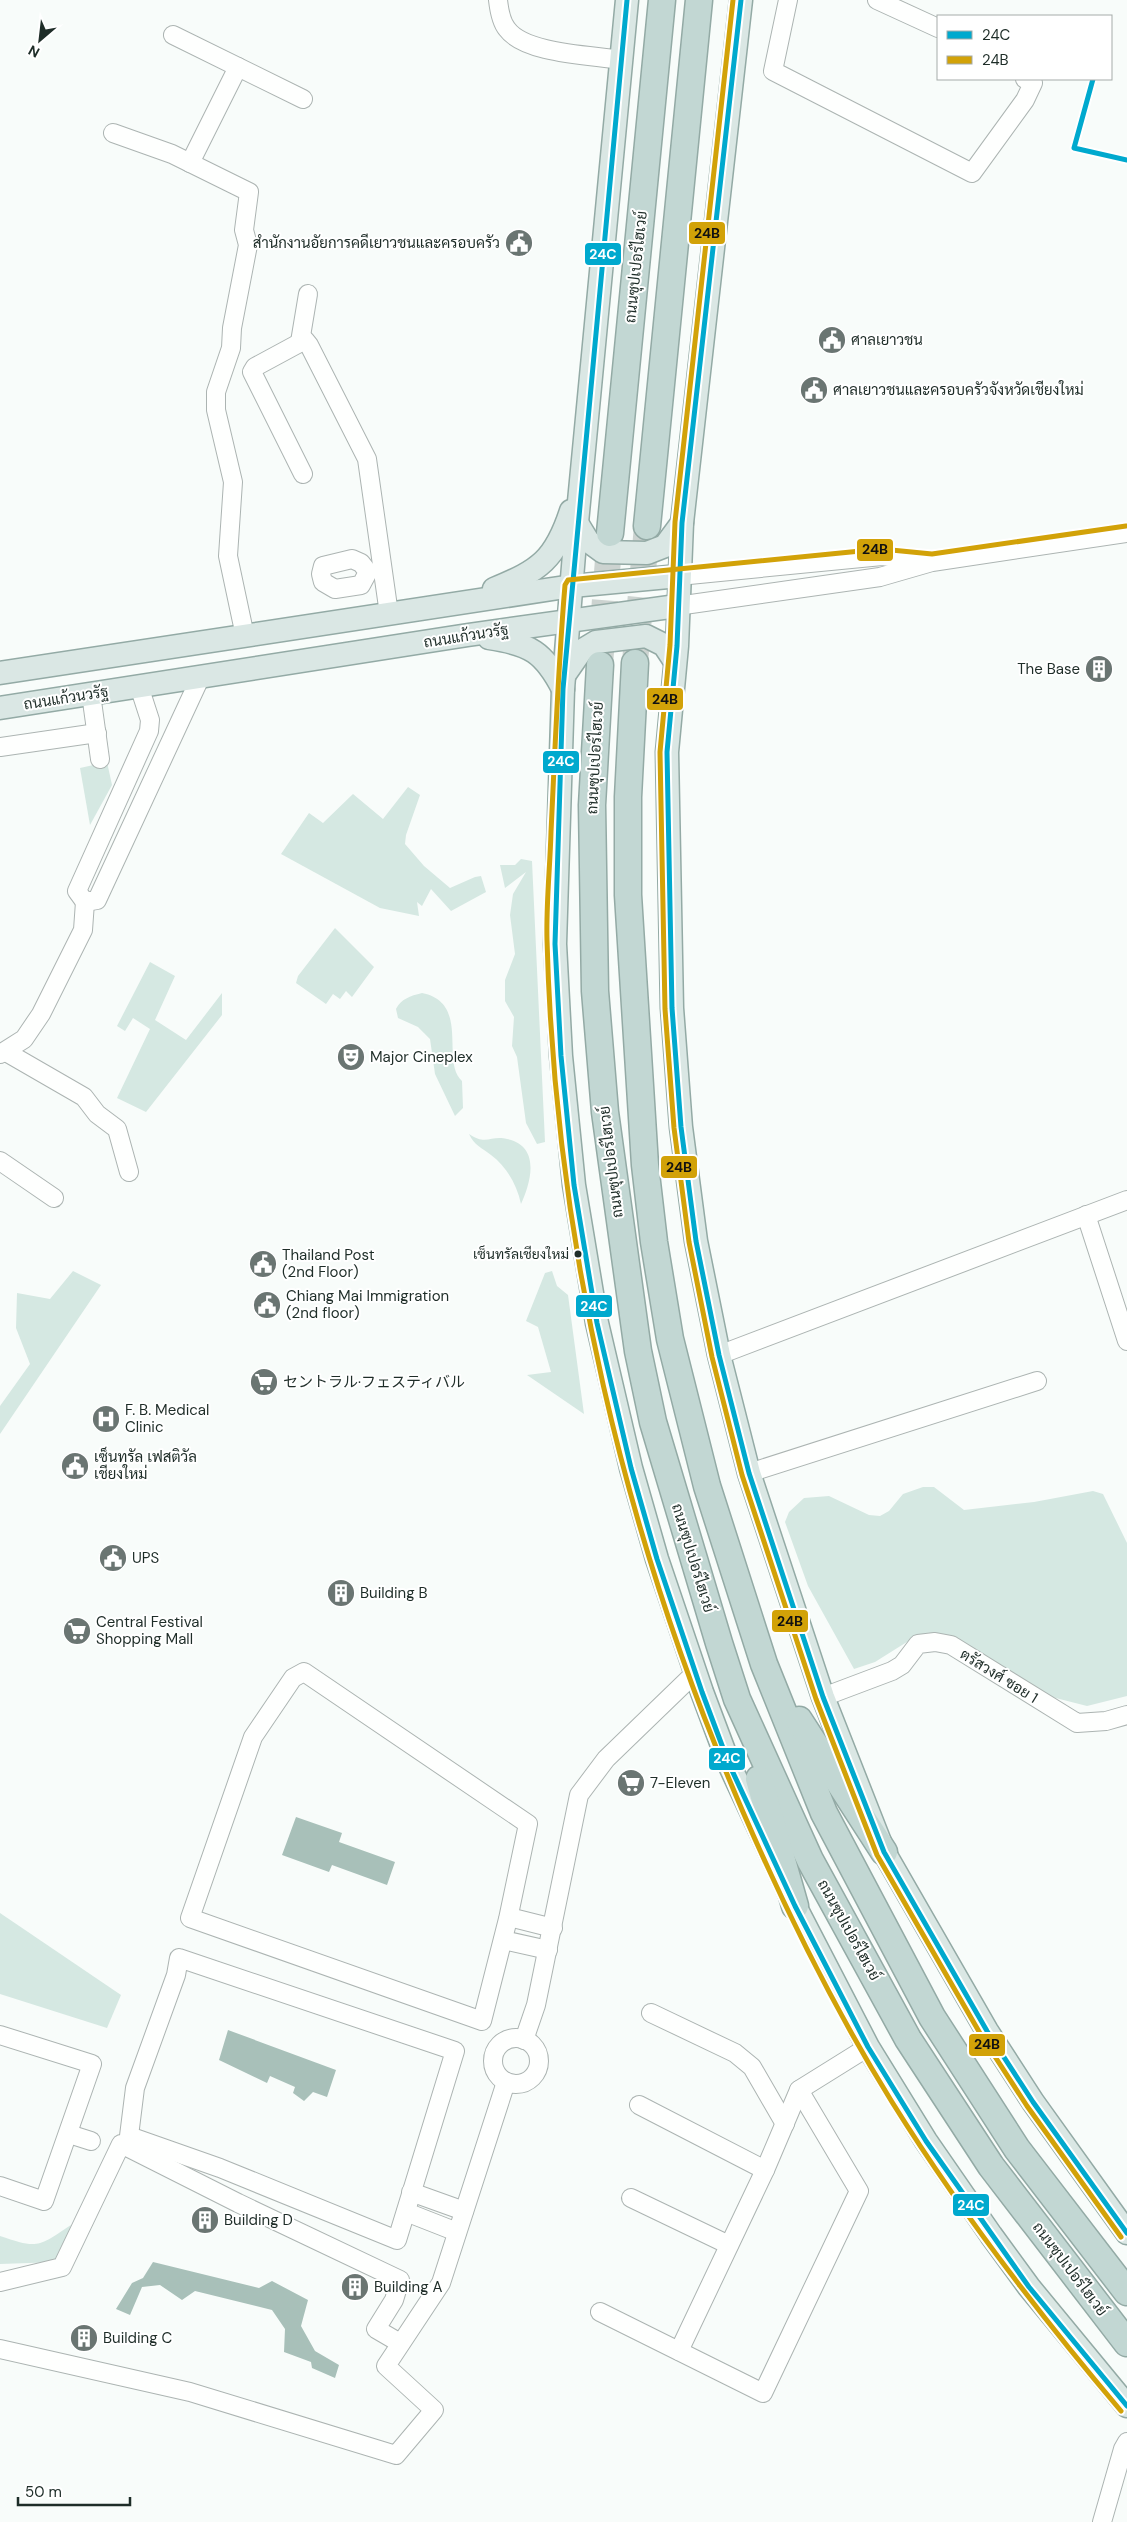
<svg xmlns="http://www.w3.org/2000/svg" width="1127" height="2522" viewBox="0 0 1127 2522" font-family="'DM Sans','Noto Sans JP',Sarabun,sans-serif">
  <style>
    .green { fill: #d5e8e2 }
    .water { fill: #a8c0b9 }
    .lines { fill: none; stroke-linecap: round; stroke-linejoin: round }
    .highway-tunnel { stroke: #ccd3d0; stroke-width: 26; stroke-dasharray: 26 13; stroke-linecap: butt }
    .minor-casing { stroke: #acb4b2; stroke-width: 20 }
    .major-casing { stroke: #93aaa5; stroke-width: 25 }
    .highway-casing { stroke: #93aaa5; stroke-width: 29 }
    .minor { stroke: #fefffe; stroke-width: 18 }
    .major { stroke: #dae7e4; stroke-width: 22 }
    .highway { stroke: #c2d7d3; stroke-width: 26 }
    .bus-1-casing { stroke: #fff; stroke-width: 9 }
    .bus-2-casing { stroke: #fff; stroke-width: 9 }
    .bus-1 { stroke: #00a9ce; stroke-width: 5 }
    .bus-2 { stroke: #d2a208; stroke-width: 5 }
    .bus-dot { fill: #1e2d28; stroke: #fff; stroke-width: 2 }
    .labels { text-anchor: middle; dominant-baseline: central; stroke-width: 4; stroke-linejoin: round; paint-order: stroke }
    .bus-label { font-size: 14px; fill: #1e2d28; stroke: #fff; text-anchor: end }
    .poi-label { font-size: 15px; fill: #1e2d28; stroke: #fff; text-anchor: start }
    .street-label { font-size: 15px; fill: #1e2d28; stroke: #fff }
    .line-badge { stroke: #fff; stroke-width: 2 }
    .badge-label { font-size: 14px; text-anchor: middle; font-weight: bold; fill: #fff }
    .pale-badge-label { font-size: 14px; text-anchor: middle; font-weight: bold; fill: #111 }
  </style>
  <rect width="100%" height="100%" fill="#f8fcfa"/>
  <g class="green">
    <path d="M107,762L112,785L90,825L80,768Z"/>
    <path d="M408,787L420,795L406,835L405,844L424,866L450,888L475,877L481,876L486,892L451,911L431,889L422,906L417,902L419,916L380,908L281,854L309,813L323,823L353,794L383,819Z"/>
    <path d="M521,859L532,861L545,1142L537,1144L526,1123L517,1057L512,1046L514,1017L505,1001V980L515,954L510,915L513,894L526,872L505,888L500,865H515Z"/>
    <path d="M335,928L374,967L352,997L346,991L340,999L333,994L326,1004L296,983L298,976Z"/>
    <path d="M150,962L175,976L155,1020L186,1040L222,993V1015L146,1112L117,1098L150,1029L133,1018L125,1031L117,1026Z"/>
    <path d="M422,993C471,1003 440,1061 462,1081L463,1108L455,1116L435,1074L430,1039L418,1027L398,1018L396,1009C401,999 410,996 422,993Z"/>
    <path d="M469,1134C486,1146 491,1135 507,1139C541,1146 531,1182 521,1204C517,1185 507,1167 491,1155C482,1148 474,1145 469,1134Z"/>
    <path d="M73,1271L101,1285L0,1434V1406L30,1364L16,1328L17,1293L50,1299Z"/>
    <path d="M552,1271L557,1286L568,1295L584,1414L527,1375L551,1372L538,1327L526,1321L545,1273Z"/>
    <path d="M923,1487H934L964,1510L1034,1502L1093,1491L1103,1494L1127,1543V1696L1087,1706L1036,1693L951,1635H918L875,1662L854,1669L808,1586L785,1522L789,1512L804,1498L829,1496L869,1515L880,1516L889,1511L903,1494Z"/>
    <path d="M0,1913L121,1995L107,2028L0,1994Z"/>
    <path d="M71,2225L59,2262L0,2264V2236C38,2249 38,2247 71,2225Z"/>
  </g>
  <g class="water">
    <path d="M296,1817L342,1833L339,1842L395,1862L387,1885L332,1865L329,1872L282,1855Z"/>
    <path d="M228,2030L336,2070L327,2097L313,2092L304,2101L293,2093L295,2087L270,2076L267,2083L219,2060Z"/>
    <path d="M153,2262L259,2288L272,2281L308,2300L301,2326L315,2351L339,2365L335,2378L312,2368L311,2362L284,2352L285,2329L272,2310L195,2291L182,2300L160,2285L142,2287L130,2315L116,2309L132,2283L143,2278Z"/>
  </g>
  <g class="lines">
    <g class="highway-tunnel">
      <path d="M635,662L647,526"/>
      <path d="M600,665L610,533"/>
    </g>
    <defs>
      <g id="minor">
        <path d="M498,0C499,9 501,22 507,29C525,54 592,55 621,60"/>
        <path d="M788,0L773,71L972,173L1025,100L1033,83L1025,79"/>
        <path d="M877,0L938,28"/>
        <path d="M173,35L303,99"/>
        <path d="M113,133L172,154L249,192L244,230L248,245L232,328L231,348L216,392V410L233,482L228,556L245,636"/>
        <path d="M190,163L238,67"/>
        <path d="M300,342L308,294"/>
        <path d="M303,474L252,372L255,367L305,340L309,345L367,459L389,614"/>
        <path d="M352,559L361,563L368,572L361,585L335,589L323,582L321,574L323,566Z"/>
        <path d="M679,576L882,556L924,561"/>
        <path d="M677,606L880,577L932,562L1127,533"/>
        <path d="M139,686L150,720L149,731L77,891L85,902L97,900L201,676"/>
        <path d="M91,694L100,759"/>
        <path d="M0,747L97,733"/>
        <path d="M6,1052L84,1097L97,1114L117,1129L129,1172"/>
        <path d="M0,1054L24,1039L41,1014L83,930L85,902"/>
        <path d="M0,1161L54,1198"/>
        <path d="M1086,1215L1127,1341"/>
        <path d="M719,1355L1127,1200"/>
        <path d="M749,1473L1037,1381"/>
        <path d="M304,1672L528,1824L508,1919L482,2021L190,1918L253,1737L293,1678Z"/>
        <path d="M823,1697L892,1671L902,1665L918,1644L935,1642L951,1645L1077,1723L1106,1721L1127,1715"/>
        <path d="M509,1917L553,1928"/>
        <path d="M503,1940L548,1950"/>
        <path d="M179,1958L455,2051L397,2240L220,2168L129,2136L135,2088L176,1975Z"/>
        <path d="M651,2013L735,2053L752,2067L785,2124"/>
        <path d="M0,2035L92,2064L44,2201L0,2186"/>
        <circle cx="516" cy="2061" r="23"/>
        <path d="M524,2040L536,2005L579,1795L606,1759L696,1672"/>
        <path d="M639,2105L765,2170"/>
        <path d="M69,2134L91,2141"/>
        <path d="M411,2192L464,2211"/>
        <path d="M631,2198L729,2245"/>
        <path d="M406,2212L457,2232"/>
        <path d="M0,2282L62,2267L121,2144L238,2203L400,2280L394,2300L376,2329L400,2343"/>
        <path d="M600,2312L763,2393L859,2191L799,2090"/>
        <path d="M0,2349L190,2392L396,2455L434,2410L386,2366L441,2283L506,2082"/>
        <path d="M679,2351L765,2170L799,2090L868,2047"/>
        <path d="M1102,2522L1123,2449L1127,2442"/>
      </g>
      <g id="major">
        <path d="M627,0L574,554L563,689L555,944L561,1056L574,1185L597,1323L631,1468L657,1559L702,1692L729,1764L795,1906L868,2047L926,2141L991,2235L1029,2287L1127,2406"/>
        <path d="M741,0L682,523L677,646L667,752L672,1008L681,1127L696,1241L719,1355L749,1473L823,1697L884,1852L987,2031L1033,2102L1127,2233"/>
        <path d="M577,523L588,541L603,552L647,553L665,546L682,523"/>
        <path d="M494,589C540,570 555,560 571,511"/>
        <path d="M489,638C530,644 544,652 563,689"/>
        <path d="M0,673L572,586L679,576"/>
        <path d="M565,674L581,651L596,642L646,636L664,645L674,660"/>
        <path d="M0,708L468,635L677,606"/>
      </g>
      <g id="highway">
        <path d="M647,526L699,0"/>
        <path d="M610,533L662,0"/>
        <path d="M635,663L628,797V895L645,1165L654,1242L670,1339L707,1486L764,1664L824,1813L932,2017L1017,2149L1127,2292"/>
        <path d="M600,665L592,805L595,991L605,1112L638,1351L653,1422L719,1643L737,1699L810,1860L908,2039L991,2166L1127,2343"/>
        <path d="M799,1720L884,1852"/>
        <path d="M759,1779L795,1906"/>
      </g>
    </defs>
    <use href="#minor" class="minor-casing"/>
    <use href="#major" class="major-casing"/>
    <use href="#highway" class="highway-casing"/>
    <use href="#minor" class="minor"/>
    <use href="#major" class="major"/>
    <use href="#highway" class="highway"/>
    <defs>
      <g id="bus-1">
        <path d="M627,0L563,689L555,944L561,1056L574,1185L597,1323L631,1468L657,1559L702,1692L729,1764L795,1906L868,2047L926,2141L1029,2287L1127,2406"/>
        <path d="M741,0L682,523L677,646L667,752L672,1008L681,1127L696,1241L719,1355L749,1473L823,1697L884,1852L987,2031L1033,2102L1127,2233"/>
        <path d="M1093,79L1074,148L1127,160"/>
      </g>
      <g id="bus-2">
        <path d="M733,0L675,522L670,645L660,752L665,1009L674,1128L689,1242L712,1357L742,1475L816,1699L877,1855L981,2035L1027,2106L1121,2237"/>
        <path d="M1121,2411C1038,2313 960,2211 892,2102C835,2010 786,1911 743,1812C624,1537 555,1241 547,940C546,904 550,868 551,832C555,750 558,668 565,585L568,580L881,549L932,554L1126,526"/>
      </g>
    </defs>
    <use href="#bus-1" class="bus-1-casing"/>
    <use href="#bus-2" class="bus-2-casing"/>
    <use href="#bus-1" class="bus-1"/>
    <use href="#bus-2" class="bus-2"/>
  </g>
  <defs>
    <symbol id="civic-disc" viewBox="-11 -11 22 22"><circle r="9.5" fill="#6a7572" stroke="#fff"/><path d="M-.6-6.5H3V-4.5H.6V-3L4-1V1h2V6H-6V1h2V-1L-.6-3ZM-1.2 2.5V6h2.4V2.5Z" fill="#fff"/></symbol>
    <symbol id="building-disc" viewBox="-11 -11 22 22"><circle r="9.5" fill="#6a7572" stroke="#fff"/><path d="M-4-6H4V6H1V3H-1V6H-4ZM-2.5-4.3h1.7v1.8h-1.7ZM.8-4.3h1.7v1.8H.8ZM-2.5-1h1.7V.8h-1.7ZM.8-1h1.7V.8H.8Z" fill="#fff"/></symbol>
    <symbol id="theatre-disc" viewBox="-11 -11 22 22"><circle r="9.5" fill="#6a7572" stroke="#fff"/><path d="M-5-5.5Q0-4 5-5.5V0Q5 5 0 6Q-5 5-5 0ZM-3.3-2.5H-1v1.5H-3.3ZM1-2.5H3.3v1.5H1ZM-2.8 1Q0 5.5 2.8 1Z" fill="#fff"/></symbol>
    <symbol id="supermarket-disc" viewBox="-11 -11 22 22"><circle r="9.5" fill="#6a7572" stroke="#fff"/><path d="M-6-5.5h2.5l.6 2H6L4.5 2H-2.5L-4.4-4H-6ZM-1.5 3.2a1.3 1.3 0 1 0 .1 0ZM3 3.2a1.3 1.3 0 1 0 .1 0Z" fill="#fff"/></symbol>
    <symbol id="hospital-disc" viewBox="-11 -11 22 22"><circle r="9.5" fill="#6a7572" stroke="#fff"/><path d="M-5-5h3v3.5h4V-5h3V5h-3V1.5h-4V5h-3Z" fill="#fff"/></symbol>
  </defs>
  <g fill-rule="evenodd">
    <use href="#civic-disc" x="503" y="227" width="32" height="32"/>
    <use href="#civic-disc" x="816" y="324" width="32" height="32"/>
    <use href="#civic-disc" x="798" y="374" width="32" height="32"/>
    <use href="#building-disc" x="1083" y="653" width="32" height="32"/>
    <use href="#theatre-disc" x="335" y="1041" width="32" height="32"/>
    <use href="#civic-disc" x="247" y="1248" width="32" height="32"/>
    <use href="#civic-disc" x="251" y="1289" width="32" height="32"/>
    <use href="#supermarket-disc" x="248" y="1366" width="32" height="32"/>
    <use href="#hospital-disc" x="90" y="1403" width="32" height="32"/>
    <use href="#civic-disc" x="59" y="1450" width="32" height="32"/>
    <use href="#civic-disc" x="97" y="1542" width="32" height="32"/>
    <use href="#building-disc" x="325" y="1577" width="32" height="32"/>
    <use href="#supermarket-disc" x="61" y="1615" width="32" height="32"/>
    <use href="#supermarket-disc" x="615" y="1767" width="32" height="32"/>
    <use href="#building-disc" x="189" y="2204" width="32" height="32"/>
    <use href="#building-disc" x="339" y="2271" width="32" height="32"/>
    <use href="#building-disc" x="68" y="2322" width="32" height="32"/>
  </g>
  <circle class="bus-dot" cx="578" cy="1254" r="4.5"/>
  <g class="labels">
    <g class="bus-label">
      <text x="569" y="1254">เซ็นทรัลเชียงใหม่</text>
    </g>
    <g class="poi-label">
      <text x="500" y="243" text-anchor="end">สำนักงานอัยการคดีเยาวชนและครอบครัว</text>
      <text x="851" y="340">ศาลเยาวชน</text>
      <text x="833" y="390">ศาลเยาวชนและครอบครัวจังหวัดเชียงใหม่</text>
      <text x="1080" y="669" text-anchor="end">The Base</text>
      <text x="370" y="1057">Major Cineplex</text>
      <text x="282" y="1255">Thailand Post<tspan x="282" dy="17">(2nd Floor)</tspan></text>
      <text x="286" y="1296">Chiang Mai Immigration<tspan x="286" dy="17">(2nd floor)</tspan></text>
      <text x="283" y="1382">セントラル·フェスティバル</text>
      <text x="125" y="1410">F. B. Medical<tspan x="125" dy="17">Clinic</tspan></text>
      <text x="94" y="1457">เซ็นทรัล เฟสติวัล<tspan x="94" dy="17">เชียงใหม่</tspan></text>
      <text x="132" y="1558">UPS</text>
      <text x="360" y="1593">Building B</text>
      <text x="96" y="1622">Central Festival<tspan x="96" dy="17">Shopping Mall</tspan></text>
      <text x="650" y="1783">7-Eleven</text>
      <text x="224" y="2220">Building D</text>
      <text x="374" y="2287">Building A</text>
      <text x="103" y="2338">Building C</text>
    </g>
    <g class="street-label">
      <text transform="translate(636 267) rotate(-84)">ถนนซุปเปอร์ไฮเวย์</text>
      <text transform="translate(466 636) rotate(-9)">ถนนแก้วนวรัฐ</text>
      <text transform="translate(66 698) rotate(-9)">ถนนแก้วนวรัฐ</text>
      <text transform="translate(595 758) rotate(-87)">ถนนซุปเปอร์ไฮเวย์</text>
      <text transform="translate(611 1162) rotate(-97)">ถนนซุปเปอร์ไฮเวย์</text>
      <text transform="translate(693 1558) rotate(73)">ถนนซุปเปอร์ไฮเวย์</text>
      <text transform="translate(999 1676) rotate(32)">ตรัสวงศ์ ซอย 1</text>
      <text transform="translate(849 1930) rotate(61)">ถนนซุปเปอร์ไฮเวย์</text>
      <text transform="translate(1070 2269) rotate(53)">ถนนซุปเปอร์ไฮเวย์</text>
    </g>
  </g>
  <g class="line-badge">
    <rect x="688" y="221" width="38" height="24" rx="5" fill="#d2a208"/>
    <rect x="584" y="242" width="38" height="24" rx="5" fill="#00a9ce"/>
    <rect x="856" y="538" width="38" height="24" rx="5" fill="#d2a208"/>
    <rect x="646" y="687" width="38" height="24" rx="5" fill="#d2a208"/>
    <rect x="542" y="750" width="38" height="24" rx="5" fill="#00a9ce"/>
    <rect x="660" y="1155" width="38" height="24" rx="5" fill="#d2a208"/>
    <rect x="575" y="1294" width="38" height="24" rx="5" fill="#00a9ce"/>
    <rect x="771" y="1609" width="38" height="24" rx="5" fill="#d2a208"/>
    <rect x="708" y="1747" width="38" height="24" rx="5" fill="#00a9ce"/>
    <rect x="968" y="2033" width="38" height="24" rx="5" fill="#d2a208"/>
    <rect x="952" y="2193" width="38" height="24" rx="5" fill="#00a9ce"/>
  </g>
  <g class="badge-label">
    <text x="603" y="259">24C</text>
    <text x="561" y="766">24C</text>
    <text x="594" y="1311">24C</text>
    <text x="727" y="1763">24C</text>
    <text x="971" y="2210">24C</text>
  </g>
  <g class="pale-badge-label">
    <text x="707" y="238">24B</text>
    <text x="875" y="554">24B</text>
    <text x="665" y="704">24B</text>
    <text x="679" y="1172">24B</text>
    <text x="790" y="1626">24B</text>
    <text x="987" y="2049">24B</text>
  </g>
  <rect x="937" y="15" width="175" height="65" fill="#ffffff" stroke="#a5aba9"/>
  <rect x="947" y="31" width="25" height="8" fill="#00a9ce" stroke="#a5aba9"/>
  <text x="982" y="40" font-size="15" fill="#1e2d28">24C</text>
  <rect x="947" y="56" width="25" height="8" fill="#d2a208" stroke="#a5aba9"/>
  <text x="982" y="65" font-size="15" fill="#1e2d28">24B</text>
  <g transform="translate(40 40) rotate(208)" stroke="#ffffff" stroke-width="4" paint-order="stroke">
  <path d="M0-4L9 19L0 12L-9 19Z" fill="#1e2d28"/>
  <text y="-8" font-size="14" font-weight="bold" text-anchor="middle" fill="#1e2d28">N</text>
  </g>
  <path d="M18 2497v8h112v-8" fill="none" stroke="#1e2d28" stroke-width="2.5"/>
  <text x="25" y="2497" font-size="15" fill="#1e2d28" stroke="#ffffff" stroke-width="4" paint-order="stroke">50 m</text>
</svg>
